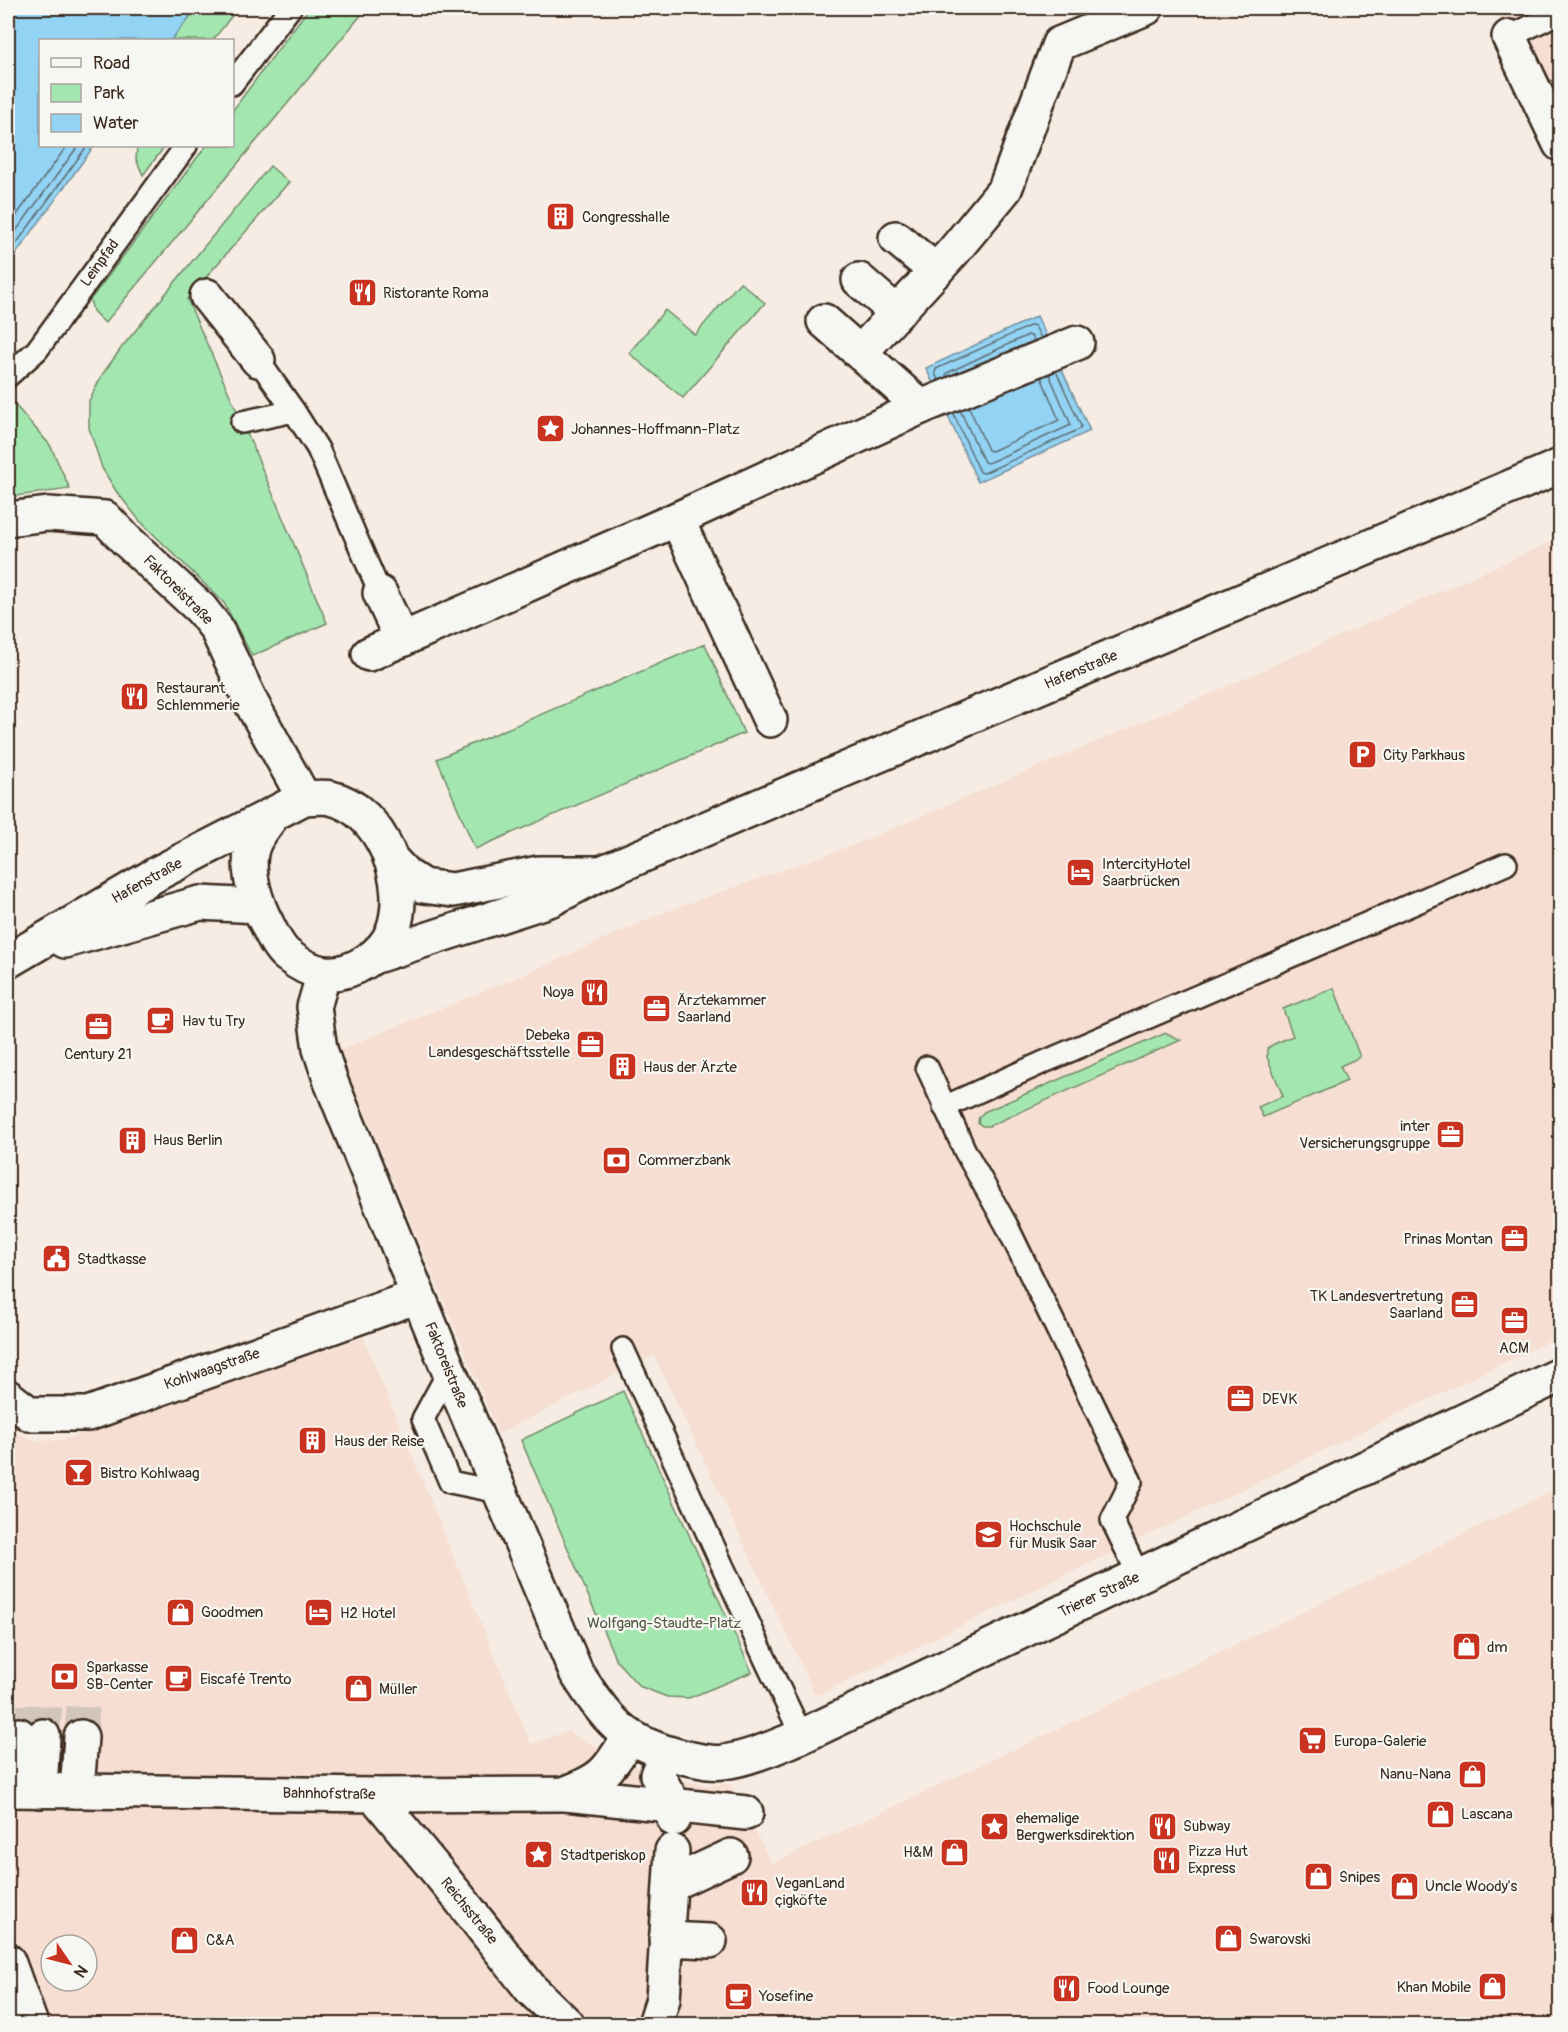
<svg xmlns="http://www.w3.org/2000/svg" width="1568" height="2032" viewBox="0 0 1568 2032" font-family="Pangolin,sans-serif">
  <style>
    .built { fill: #f6dfd2; fill-rule: evenodd }
    .green { fill: #a4e6b0; stroke: #708867; stroke-width: 1.5 }
    .water { fill: #93d3f4; stroke: #708f9e; stroke-width: 1.5 }
    .lines { fill: none; stroke-linecap: round; stroke-linejoin: round }
    .shore { stroke: #5e6e74; stroke-width: 1.5 }
    .street-tunnel { stroke: #d1c5bc; stroke-width: 33; stroke-dasharray: 33 16; stroke-linecap: butt }
    .lane-casing { stroke: #3b2a1e; stroke-width: 26 }
    .street-casing { stroke: #3b2a1e; stroke-width: 38 }
    .secondary-casing { stroke: #3b2a1e; stroke-width: 38 }
    .primary-casing { stroke: #3b2a1e; stroke-width: 38 }
    .lane { stroke: #f6f6f2; stroke-width: 21 }
    .street { stroke: #f6f6f2; stroke-width: 33 }
    .secondary { stroke: #f6f6f2; stroke-width: 33 }
    .primary { stroke: #f6f6f2; stroke-width: 33 }
    .labels { text-anchor: middle; dominant-baseline: central; stroke-width: 4.5; stroke-linejoin: round; paint-order: stroke }
    .poi-label { font-size: 15px; fill: #3b2a1e; stroke: #f6f6f2; text-anchor: start }
    .street-label { font-size: 15px; fill: #3b2a1e; stroke: #f6f6f2 }
    .park-label { font-size: 15px; fill: #555942; stroke: #f6f6f2 }
  </style>
  <rect width="100%" height="100%" fill="#f6ece3"/>
  <filter id="ink" filterUnits="userSpaceOnUse"><feTurbulence type="fractalNoise" baseFrequency=".0167" numOctaves="2"/><feDisplacementMap in="SourceGraphic" scale="12" xChannelSelector="R" yChannelSelector="G"/><feConvolveMatrix kernelMatrix="1 2 1 2 8 2 1 2 1" color-interpolation-filters="sRGB"/></filter>
  <g filter="url(#ink)">
    <g class="built">
      <path d="M1494,8H1560V106L1531,47L1509,37Z"/>
      <path d="M1560,538V1336L816,1696L654,1355L499,1434L339,1050L523,975L667,911L856,844L1216,691Z"/>
      <path d="M363,1337L531,1744L568,1731L582,1740L618,1755L637,1768L657,1775L704,1785L731,1784L772,1864L1199,1662L1560,1487V2024H8V1429L33,1441L63,1440ZM51,1945H87V1981H51Z"/>
    </g>
    <g class="green">
      <path d="M197,8H238L213,40H171Z"/>
      <path d="M309,8H367L105,323L93,311L90,300L206,146H232L233,110Z"/>
      <path d="M137,146H165L143,175L136,159Z"/>
      <path d="M270,166L289,182L187,299L253,447L327,623L252,656L224,603L140,521L116,491L102,468L89,428V401L102,375L122,347Z"/>
      <path d="M740,282L765,303L683,398L629,353L665,310L695,335Z"/>
      <path d="M8,397L50,445L70,489L8,497Z"/>
      <path d="M705,644L744,733L475,849L437,759Z"/>
      <path d="M1334,988L1360,1057L1340,1066L1347,1081L1263,1117L1258,1107L1283,1096L1267,1057V1049L1274,1044L1293,1036L1283,1009Z"/>
      <path d="M1166,1033L1181,1040L989,1126H982L978,1123L979,1117L984,1112Z"/>
      <path d="M623,1391L752,1672L689,1698L667,1697L639,1686L616,1660L521,1440Z"/>
    </g>
    <g class="water">
      <path d="M8,8H197L171,40H40V146H94L8,265Z"/>
      <path d="M1037,316L1090,431L978,482L926,368Z"/>
    </g>
    <g class="lines">
      <g class="shore">
        <path d="M8,227L67,146"/>
        <path d="M8,242L78,146"/>
        <path d="M8,255L87,146"/>
        <path d="M945,378L947,373L1028,335L1031,336L1034,341"/>
        <path d="M938,380L935,373L936,369L1032,325L1035,326L1041,338"/>
        <path d="M969,407L988,450L992,451L1059,420L1041,377"/>
        <path d="M960,410L984,462L988,463L1071,425L1049,374"/>
        <path d="M953,413L980,472L984,473L1080,429L1081,426L1056,371"/>
      </g>
      <g class="street-tunnel">
        <path d="M19,1735L20,1705"/>
        <path d="M43,1736L46,1706"/>
        <path d="M81,1737L83,1707"/>
      </g>
      <defs>
        <g id="lane">
          <path d="M1509,37L1560,12"/>
          <path d="M232,84L290,8"/>
          <path d="M258,360L294,411L318,449L380,593"/>
          <path d="M8,376L37,350L186,146"/>
          <path d="M242,422L294,411"/>
          <path d="M927,1067L965,1151L1007,1226L1131,1482L1112,1520L1139,1576"/>
          <path d="M944,1107L1044,1062L1506,864"/>
          <path d="M623,1349L768,1665L802,1736"/>
          <path d="M449,1371L423,1419L450,1482L499,1492"/>
        </g>
        <g id="street">
          <path d="M1509,37L1560,144"/>
          <path d="M896,238L936,271"/>
          <path d="M859,280L897,313"/>
          <path d="M207,296L258,360"/>
          <path d="M824,321L921,407"/>
          <path d="M860,353L953,252L1005,189L1059,44L1146,8"/>
          <path d="M8,519L48,514L105,518L125,539L201,609L216,628L253,706L304,798"/>
          <path d="M677,519L770,720"/>
          <path d="M380,593L402,640"/>
          <path d="M369,654L677,519L921,407L1077,343"/>
          <path d="M8,1397L30,1414H88L418,1296"/>
          <path d="M659,1770L657,1775L674,1805V1819"/>
          <path d="M8,1790L374,1795L564,1794C604,1779 607,1772 629,1737"/>
          <path d="M15,1790L19,1735"/>
          <path d="M40,1791L43,1736"/>
          <path d="M77,1791L81,1737"/>
          <path d="M566,1794L746,1813"/>
          <path d="M374,1795L456,1894L531,1989L567,2024"/>
          <path d="M671,1884L731,1856"/>
          <path d="M666,1939L710,1941"/>
          <path d="M655,2024L663,1999L672,1851"/>
        </g>
        <g id="secondary">
          <path d="M390,858L406,875L423,886L453,890L539,873H598"/>
          <path d="M376,956L552,899L601,873L1560,466"/>
          <path d="M8,1961L31,2024"/>
        </g>
        <g id="primary">
          <path d="M65,941L200,903L258,906"/>
          <path d="M8,961L160,872L304,798C312,798 323,796 331,798C382,810 410,883 393,930C384,955 351,976 324,973C311,971 297,963 287,955C276,946 270,929 263,916C254,896 244,863 255,841C260,832 267,823 273,815"/>
          <path d="M324,973L314,1007L320,1049L331,1082L449,1371L576,1672C608,1721 623,1743 683,1757C697,1760 710,1764 724,1762C751,1758 777,1746 802,1736L1560,1375"/>
        </g>
      </defs>
      <use href="#lane" class="lane-casing"/>
      <use href="#street" class="street-casing"/>
      <use href="#secondary" class="secondary-casing"/>
      <use href="#primary" class="primary-casing"/>
      <use href="#lane" class="lane"/>
      <use href="#street" class="street"/>
      <use href="#secondary" class="secondary"/>
      <use href="#primary" class="primary"/>
    </g>
  </g>
  <defs>
    <symbol id="building-square" viewBox="-11 -11 22 22"><rect x="-9" y="-9" width="18" height="18" rx="4" fill="#c8321e" stroke="#f6f6f2"/><path d="M-4-6H4V6H1V3H-1V6H-4ZM-2.5-4.3h1.7v1.8h-1.7ZM.8-4.3h1.7v1.8H.8ZM-2.5-1h1.7V.8h-1.7ZM.8-1h1.7V.8H.8Z" fill="#fff"/></symbol>
    <symbol id="restaurant-square" viewBox="-11 -11 22 22"><rect x="-9" y="-9" width="18" height="18" rx="4" fill="#c8321e" stroke="#f6f6f2"/><path d="M-5-6h1v4h1v-4h1v4h1v-4h1v5L-1.5 .5V6h-2V.5L-5-1ZM5-6V6H3V1.5H1.5Q1.5-4 5-6Z" fill="#fff"/></symbol>
    <symbol id="sight-square" viewBox="-11 -11 22 22"><rect x="-9" y="-9" width="18" height="18" rx="4" fill="#c8321e" stroke="#f6f6f2"/><path d="M0-6L1.8-2.2L6-1.7L2.9 1.2L3.7 5.4L0 3.3L-3.7 5.4L-2.9 1.2L-6-1.7L-1.8-2.2Z" fill="#fff"/></symbol>
    <symbol id="parking-square" viewBox="-11 -11 22 22"><rect x="-9" y="-9" width="18" height="18" rx="4" fill="#c8321e" stroke="#f6f6f2"/><path d="M-3.5-5.5H1a3.5 3.5 0 0 1 0 7H-1V5.5H-3.5ZM-1-3.4V-.6H.8a1.4 1.4 0 0 0 0-2.8Z" fill="#fff"/></symbol>
    <symbol id="hotel-square" viewBox="-11 -11 22 22"><rect x="-9" y="-9" width="18" height="18" rx="4" fill="#c8321e" stroke="#f6f6f2"/><path d="M-6-4.5h1.5V1H6V5H4.5V3h-9V5H-6ZM-4 0a1.8 1.8 0 1 1 3.6 0ZM.5 0V-2.5h3Q6-2.5 6 0Z" fill="#fff"/></symbol>
    <symbol id="office-square" viewBox="-11 -11 22 22"><rect x="-9" y="-9" width="18" height="18" rx="4" fill="#c8321e" stroke="#f6f6f2"/><path d="M-6-3h4V-5.5h4V-3h4V5H-6ZM-1-4.5V-3h2v-1.5ZM-6 0V1H6V0Z" fill="#fff"/></symbol>
    <symbol id="cafe-square" viewBox="-11 -11 22 22"><rect x="-9" y="-9" width="18" height="18" rx="4" fill="#c8321e" stroke="#f6f6f2"/><path d="M-5.5-4.5H6V0H3Q3 3.5 0 3.5H-2.5Q-5.5 3.5-5.5 0ZM3-3.2v2h1.7v-2ZM-6 4.5H4V6H-6Z" fill="#fff"/></symbol>
    <symbol id="bank-square" viewBox="-11 -11 22 22"><rect x="-9" y="-9" width="18" height="18" rx="4" fill="#c8321e" stroke="#f6f6f2"/><path d="M-6-4H6V4H-6ZM0-2.3a2.3 2.3 0 1 0 0 4.6a2.3 2.3 0 1 0 0-4.6Z" fill="#fff"/></symbol>
    <symbol id="civic-square" viewBox="-11 -11 22 22"><rect x="-9" y="-9" width="18" height="18" rx="4" fill="#c8321e" stroke="#f6f6f2"/><path d="M-.6-6.5H3V-4.5H.6V-3L4-1V1h2V6H-6V1h2V-1L-.6-3ZM-1.2 2.5V6h2.4V2.5Z" fill="#fff"/></symbol>
    <symbol id="bar-square" viewBox="-11 -11 22 22"><rect x="-9" y="-9" width="18" height="18" rx="4" fill="#c8321e" stroke="#f6f6f2"/><path d="M-6-5H6L.8 .8V4.5H3.5V6h-7V4.5H-.8V.8Z" fill="#fff"/></symbol>
    <symbol id="university-square" viewBox="-11 -11 22 22"><rect x="-9" y="-9" width="18" height="18" rx="4" fill="#c8321e" stroke="#f6f6f2"/><path d="M0-5L7-2L0 1L-7-2ZM-4 1L0 2.5L4 1V4Q0 6-4 4Z" fill="#fff"/></symbol>
    <symbol id="shop-square" viewBox="-11 -11 22 22"><rect x="-9" y="-9" width="18" height="18" rx="4" fill="#c8321e" stroke="#f6f6f2"/><path d="M-5-2.5h2.3a2.7 3.5 0 0 1 5.4 0H5L5.5 6h-11ZM-1.5-2.5h3a1.5 2.3 0 0 0-3 0Z" fill="#fff"/></symbol>
    <symbol id="supermarket-square" viewBox="-11 -11 22 22"><rect x="-9" y="-9" width="18" height="18" rx="4" fill="#c8321e" stroke="#f6f6f2"/><path d="M-6-5.5h2.5l.6 2H6L4.5 2H-2.5L-4.4-4H-6ZM-1.5 3.2a1.3 1.3 0 1 0 .1 0ZM3 3.2a1.3 1.3 0 1 0 .1 0Z" fill="#fff"/></symbol>
  </defs>
  <g fill-rule="evenodd">
    <use href="#building-square" x="544" y="200" width="33" height="33"/>
    <use href="#restaurant-square" x="346" y="276" width="33" height="33"/>
    <use href="#sight-square" x="534" y="412" width="33" height="33"/>
    <use href="#restaurant-square" x="118" y="680" width="33" height="33"/>
    <use href="#parking-square" x="1346" y="738" width="33" height="33"/>
    <use href="#hotel-square" x="1064" y="856" width="33" height="33"/>
    <use href="#restaurant-square" x="578" y="976" width="33" height="33"/>
    <use href="#office-square" x="640" y="992" width="33" height="33"/>
    <use href="#cafe-square" x="144" y="1004" width="33" height="33"/>
    <use href="#office-square" x="82" y="1010" width="33" height="33"/>
    <use href="#office-square" x="574" y="1028" width="33" height="33"/>
    <use href="#building-square" x="606" y="1050" width="33" height="33"/>
    <use href="#office-square" x="1434" y="1118" width="33" height="33"/>
    <use href="#building-square" x="116" y="1124" width="33" height="33"/>
    <use href="#bank-square" x="600" y="1144" width="33" height="33"/>
    <use href="#office-square" x="1498" y="1222" width="33" height="33"/>
    <use href="#civic-square" x="40" y="1242" width="33" height="33"/>
    <use href="#office-square" x="1448" y="1288" width="33" height="33"/>
    <use href="#office-square" x="1498" y="1304" width="33" height="33"/>
    <use href="#office-square" x="1224" y="1382" width="33" height="33"/>
    <use href="#building-square" x="296" y="1424" width="33" height="33"/>
    <use href="#bar-square" x="62" y="1456" width="33" height="33"/>
    <use href="#university-square" x="972" y="1518" width="33" height="33"/>
    <use href="#shop-square" x="164" y="1596" width="33" height="33"/>
    <use href="#hotel-square" x="302" y="1596" width="33" height="33"/>
    <use href="#shop-square" x="1450" y="1630" width="33" height="33"/>
    <use href="#bank-square" x="48" y="1660" width="33" height="33"/>
    <use href="#cafe-square" x="162" y="1662" width="33" height="33"/>
    <use href="#shop-square" x="342" y="1672" width="33" height="33"/>
    <use href="#supermarket-square" x="1296" y="1724" width="33" height="33"/>
    <use href="#shop-square" x="1456" y="1758" width="33" height="33"/>
    <use href="#shop-square" x="1424" y="1798" width="33" height="33"/>
    <use href="#restaurant-square" x="1146" y="1810" width="33" height="33"/>
    <use href="#sight-square" x="978" y="1810" width="33" height="33"/>
    <use href="#shop-square" x="938" y="1836" width="33" height="33"/>
    <use href="#sight-square" x="522" y="1838" width="33" height="33"/>
    <use href="#restaurant-square" x="1150" y="1844" width="33" height="33"/>
    <use href="#shop-square" x="1302" y="1860" width="33" height="33"/>
    <use href="#shop-square" x="1388" y="1870" width="33" height="33"/>
    <use href="#restaurant-square" x="738" y="1876" width="33" height="33"/>
    <use href="#shop-square" x="1212" y="1922" width="33" height="33"/>
    <use href="#shop-square" x="168" y="1924" width="33" height="33"/>
    <use href="#shop-square" x="1476" y="1970" width="33" height="33"/>
    <use href="#restaurant-square" x="1050" y="1972" width="33" height="33"/>
    <use href="#cafe-square" x="722" y="1980" width="33" height="33"/>
  </g>
  <g class="labels">
    <g class="poi-label">
      <text x="582" y="217">Congresshalle</text>
      <text x="383" y="293">Ristorante Roma</text>
      <text x="571" y="429">Johannes-Hoffmann-Platz</text>
      <text x="156" y="688">Restaurant<tspan x="156" dy="17">Schlemmerie</tspan></text>
      <text x="1383" y="755">City Parkhaus</text>
      <text x="1102" y="864">IntercityHotel<tspan x="1102" dy="17">Saarbrücken</tspan></text>
      <text x="574" y="992" text-anchor="end">Noya</text>
      <text x="677" y="1000">Ärztekammer<tspan x="677" dy="17">Saarland</tspan></text>
      <text x="182" y="1021">Hav tu Try</text>
      <text x="570" y="1035" text-anchor="end">Debeka<tspan x="570" dy="17">Landesgeschäftsstelle</tspan></text>
      <text x="98" y="1054" text-anchor="middle">Century 21</text>
      <text x="643" y="1067">Haus der Ärzte</text>
      <text x="1430" y="1126" text-anchor="end">inter<tspan x="1430" dy="17">Versicherungsgruppe</tspan></text>
      <text x="153" y="1140">Haus Berlin</text>
      <text x="638" y="1160">Commerzbank</text>
      <text x="1493" y="1239" text-anchor="end">Prinas Montan</text>
      <text x="77" y="1259">Stadtkasse</text>
      <text x="1443" y="1296" text-anchor="end">TK Landesvertretung<tspan x="1443" dy="17">Saarland</tspan></text>
      <text x="1514" y="1348" text-anchor="middle">ACM</text>
      <text x="1262" y="1399">DEVK</text>
      <text x="334" y="1441">Haus der Reise</text>
      <text x="100" y="1473">Bistro Kohlwaag</text>
      <text x="1009" y="1526">Hochschule<tspan x="1009" dy="17">für Musik Saar</tspan></text>
      <text x="201" y="1612">Goodmen</text>
      <text x="340" y="1613">H2 Hotel</text>
      <text x="1487" y="1647">dm</text>
      <text x="86" y="1667">Sparkasse<tspan x="86" dy="17">SB-Center</tspan></text>
      <text x="200" y="1679">Eiscafé Trento</text>
      <text x="379" y="1689">Müller</text>
      <text x="1334" y="1741">Europa-Galerie</text>
      <text x="1451" y="1774" text-anchor="end">Nanu-Nana</text>
      <text x="1461" y="1814">Lascana</text>
      <text x="1016" y="1818">ehemalige<tspan x="1016" dy="17">Bergwerksdirektion</tspan></text>
      <text x="1183" y="1826">Subway</text>
      <text x="1188" y="1851">Pizza Hut<tspan x="1188" dy="17">Express</tspan></text>
      <text x="933" y="1852" text-anchor="end">H&amp;M</text>
      <text x="560" y="1855">Stadtperiskop</text>
      <text x="1339" y="1877">Snipes</text>
      <text x="775" y="1883">VeganLand<tspan x="775" dy="17">çigköfte</tspan></text>
      <text x="1425" y="1886">Uncle Woody's</text>
      <text x="1249" y="1939">Swarovski</text>
      <text x="206" y="1940">C&amp;A</text>
      <text x="1471" y="1987" text-anchor="end">Khan Mobile</text>
      <text x="1087" y="1988">Food Lounge</text>
      <text x="759" y="1996">Yosefine</text>
    </g>
    <g class="street-label">
      <text transform="translate(100 263) rotate(-54)">Leinpfad</text>
      <text transform="translate(178 590) rotate(45)">Faktoreistraße</text>
      <text transform="translate(1081 670) rotate(-23)">Hafenstraße</text>
      <text transform="translate(147 881) rotate(-29)">Hafenstraße</text>
      <text transform="translate(446 1365) rotate(68)">Faktoreistraße</text>
      <text transform="translate(212 1369) rotate(-19)">Kohlwaagstraße</text>
      <text transform="translate(1099 1595) rotate(-25)">Trierer Straße</text>
      <text transform="translate(329 1794) rotate(1)">Bahnhofstraße</text>
      <text transform="translate(469 1911) rotate(51)">Reichsstraße</text>
    </g>
    <g class="park-label">
      <text x="664" y="1623">Wolfgang-Staudte-Platz</text>
    </g>
  </g>
  <rect width="1568" height="2032" fill="none" stroke="#f6f6f2" stroke-width="30"/>
  <rect x="15" y="15" width="1538" height="2002" fill="none" stroke="#3b2a1e" stroke-width="2" filter="url(#ink)"/>
  <rect x="39" y="39" width="195" height="108" fill="#f6f6f2" stroke="#aba49d" stroke-width="1.5"/>
  <rect x="51" y="58" width="30" height="9" fill="#f6f6f2" stroke="#aba49d" stroke-width="1.5"/>
  <text x="93" y="69" font-size="18" fill="#3b2a1e">Road</text>
  <rect x="51" y="84" width="30" height="18" fill="#a4e6b0" stroke="#aba49d" stroke-width="1.5"/>
  <text x="93" y="99" font-size="18" fill="#3b2a1e">Park</text>
  <rect x="51" y="114" width="30" height="18" fill="#93d3f4" stroke="#aba49d" stroke-width="1.5"/>
  <text x="93" y="129" font-size="18" fill="#3b2a1e">Water</text>
  <g transform="translate(69 1963) rotate(125)"><circle r="28" fill="#f6f6f2" stroke="#aba49d" stroke-width="1.5"/>
  <path d="M0-4.5L10 22L0 15L-10 22Z" fill="#c8321e"/>
  <text y="-9" font-size="16" font-weight="bold" text-anchor="middle" fill="#3b2a1e">N</text>
  </g>
</svg>
